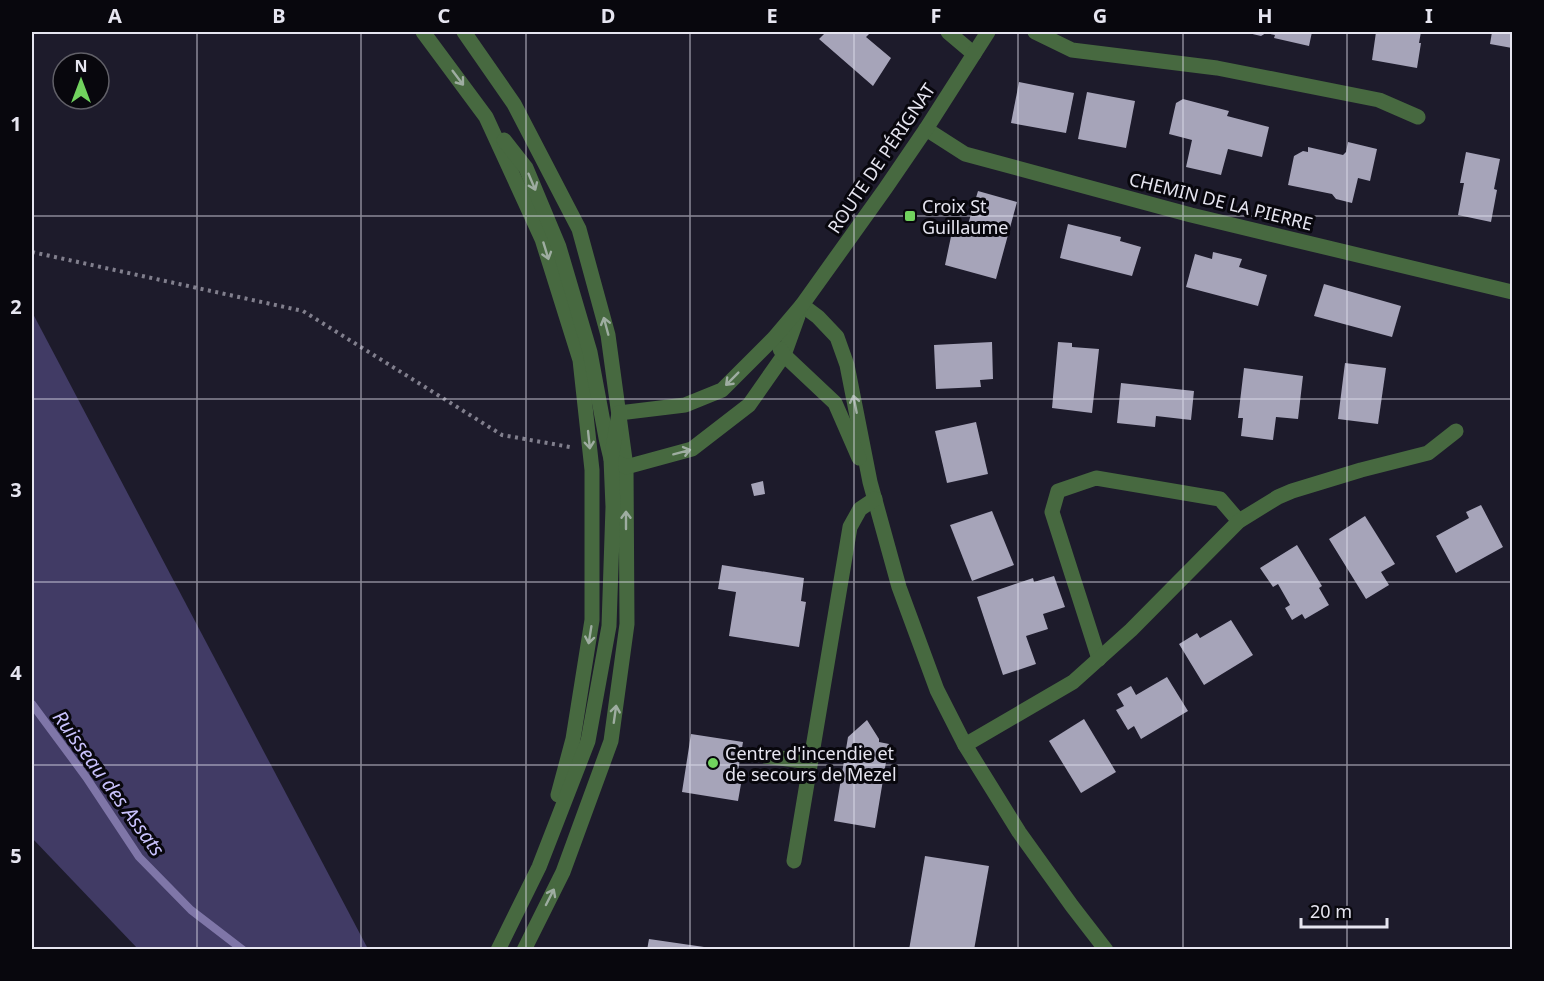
<svg xmlns="http://www.w3.org/2000/svg" width="1544" height="981" viewBox="0 0 1544 981" font-family="'Noto Sans',sans-serif">
  <style>
    .green { fill: #413b65 }
    .lines { fill: none; stroke-linecap: round; stroke-linejoin: round }
    .stream { stroke: #7f76a8; stroke-width: 8 }
    .building { fill: #a6a4b9 }
    .path { stroke: #817f8d; stroke-width: 4; stroke-dasharray: 3 4.5; stroke-linecap: butt }
    .minor { stroke: #476940; stroke-width: 15 }
    .oneway { stroke: #9eada1 }
    .grid { fill: none; stroke: #e6e5f0; stroke-width: 1.5; stroke-opacity: 0.55 }
    .poi-dot { fill: #71d25e; stroke: #08070d; stroke-width: 2 }
    .labels { text-anchor: middle; dominant-baseline: central; stroke-width: 6; stroke-linejoin: round; paint-order: stroke }
    .street-label { font-size: 18px; fill: #e6e5f0; stroke: #08070d }
    .poi-label { font-size: 18px; fill: #e6e5f0; stroke: #08070d; text-anchor: start }
    .water-label { font-size: 20px; font-style: italic; fill: #c9c2fd; stroke: #08070d }
    .neatline { fill: none; stroke: #e6e5f0; stroke-width: 2 }
    .grid-label { font-size: 20px; text-anchor: middle; font-weight: bold; fill: #e6e5f0 }
  </style>
  <rect width="100%" height="100%" fill="#1d1b2b"/>
  <path class="green" d="M32,312L368,949H138L32,838Z"/>
  <g class="lines">
    <path class="stream" d="M32,704L86,777L139,857L191,910L243,950"/>
  </g>
  <g class="building">
    <path d="M826,32H871L866,37L891,58L873,86L819,39Z"/>
    <path d="M1244,32H1312L1309,46L1274,38L1275,35L1266,33L1261,36Z"/>
    <path d="M1376,32H1421L1419,43H1421L1417,68L1372,60Z"/>
    <path d="M1492,32H1512V48L1490,44Z"/>
    <path d="M1019,82L1074,93L1066,133L1011,123Z"/>
    <path d="M1087,92L1135,101L1126,148L1078,139Z"/>
    <path d="M1183,99L1229,111L1227,116L1269,127L1262,157L1228,149L1221,175L1186,167L1192,140L1169,134L1176,103Z"/>
    <path d="M1348,142L1377,149L1370,181L1358,178L1352,203L1336,199L1332,194L1288,185L1294,156L1303,151L1308,152V147L1343,155L1346,152Z"/>
    <path d="M1466,152L1500,159L1494,189L1497,190L1491,222L1458,215L1464,183H1460Z"/>
    <path d="M978,191L1017,202L996,279L945,265L953,227L966,231Z"/>
    <path d="M1068,224L1121,237L1120,241L1141,247L1132,276L1060,258Z"/>
    <path d="M1213,252L1242,259L1239,267L1267,275L1258,306L1186,287L1195,254L1212,259Z"/>
    <path d="M1324,284L1401,306L1392,337L1314,316Z"/>
    <path d="M992,342L993,379L980,380L981,387L936,389L934,345Z"/>
    <path d="M1058,342L1072,343V347L1099,349L1092,413L1052,408Z"/>
    <path d="M1345,363L1386,368L1378,424L1338,419Z"/>
    <path d="M1244,368L1303,376L1298,419L1276,417L1273,440L1241,436L1243,418H1238Z"/>
    <path d="M1121,383L1194,391L1191,420L1156,416L1155,427L1117,423Z"/>
    <path d="M976,422L988,474L947,483L935,431Z"/>
    <path d="M763,481L765,494L754,496L751,484Z"/>
    <path d="M1481,505L1503,547L1456,573L1436,536L1469,518L1466,512Z"/>
    <path d="M992,511L1014,565L972,581L950,525Z"/>
    <path d="M1365,516L1395,564L1381,572L1389,585L1366,599L1329,539Z"/>
    <path d="M1297,545L1322,586L1319,588L1329,605L1305,619L1302,614L1292,620L1285,608L1290,605L1278,584L1273,587L1260,568Z"/>
    <path d="M722,565L804,578L801,601L806,602L799,647L729,636L736,592L718,589Z"/>
    <path d="M1054,576L1065,607L1043,614L1048,629L1026,636L1036,664L1003,675L977,597L1033,578L1034,582Z"/>
    <path d="M1231,620L1253,655L1204,685L1179,644L1197,633L1200,638Z"/>
    <path d="M1167,677L1188,711L1141,739L1134,726L1128,730L1116,710L1124,706L1117,694L1131,686L1136,695Z"/>
    <path d="M1084,719L1116,772L1081,793L1049,741Z"/>
    <path d="M867,720L879,739V742L889,744L875,828L834,821L848,737Z"/>
    <path d="M691,734L743,742L736,783L741,784L738,801L682,792Z"/>
    <path d="M925,856L989,866L974,950H909Z"/>
    <path d="M649,939L704,947L703,950H647Z"/>
  </g>
  <g class="lines">
    <path class="path" d="M32,252L303,311L502,435L570,447"/>
    <g class="minor">
      <path d="M423,32L486,117L542,239L580,360L592,470V620L573,739L558,795"/>
      <path d="M464,32L514,104L579,229L608,335L626,467L627,624L611,741L563,872L524,950"/>
      <path d="M948,32L974,54"/>
      <path d="M1035,32L1072,50L1217,68L1379,100L1418,117"/>
      <path d="M926,129L965,154L1191,215L1512,292"/>
      <path d="M504,140L526,168L559,247L590,352L606,438L611,459L626,467L692,449L749,405L784,355L798,316"/>
      <path d="M802,305L818,317L837,337L847,365L870,482L899,587L937,690L965,745L1019,832L1072,906L1106,950"/>
      <path d="M780,349L784,355L835,403L859,458"/>
      <path d="M1099,659L1052,512L1058,491L1096,478L1220,499L1239,521"/>
      <path d="M965,745L1073,682L1131,630L1239,521L1278,497L1292,491L1361,470L1428,453L1456,431"/>
      <path d="M765,756L810,762"/>
      <path d="M794,861L850,527L860,509L875,499"/>
      <path d="M498,950L539,867L588,741L609,626L613,507L611,459L619,413L685,405L722,390L774,338L802,305L885,189L926,129L988,32"/>
    </g>
  </g>
  <defs><path id="oneway-shaft" d="M-6 0H5M1.5-3L5.5 0L1.5 3" fill="none" stroke-width="1.6" stroke-linecap="round" stroke-linejoin="round" transform="scale(1.5)"/></defs>
  <g class="oneway">
    <use href="#oneway-shaft" transform="translate(458 78) rotate(53)"/>
    <use href="#oneway-shaft" transform="translate(532 182) rotate(67)"/>
    <use href="#oneway-shaft" transform="translate(546 251) rotate(73)"/>
    <use href="#oneway-shaft" transform="translate(606 326) rotate(-105)"/>
    <use href="#oneway-shaft" transform="translate(732 379) rotate(135)"/>
    <use href="#oneway-shaft" transform="translate(855 404) rotate(-101)"/>
    <use href="#oneway-shaft" transform="translate(589 440) rotate(84)"/>
    <use href="#oneway-shaft" transform="translate(682 452) rotate(-15)"/>
    <use href="#oneway-shaft" transform="translate(626 520) rotate(-90)"/>
    <use href="#oneway-shaft" transform="translate(590 635) rotate(99)"/>
    <use href="#oneway-shaft" transform="translate(615 714) rotate(-82)"/>
    <use href="#oneway-shaft" transform="translate(550 897) rotate(-63)"/>
  </g>
  <path class="grid" d="M197,32V950M361,32V950M526,32V950M690,32V950M854,32V950M1018,32V950M1183,32V950M1347,32V950M32,216H1512M32,399H1512M32,582H1512M32,765H1512"/>
  <g class="poi-dot">
    <rect x="904" y="210" width="12" height="12" rx="3"/>
    <circle cx="713" cy="763" r="6"/>
  </g>
  <g class="labels">
    <g class="street-label">
      <text transform="translate(881 158) rotate(-56)">ROUTE DE PÉRIGNAT</text>
      <text transform="translate(1221 201) rotate(14)">CHEMIN DE LA PIERRE</text>
    </g>
    <g class="poi-label">
      <text x="922" y="206">Croix St<tspan x="922" dy="21">Guillaume</tspan></text>
      <text x="725" y="753">Centre d'incendie et<tspan x="725" dy="21">de secours de Mezel</tspan></text>
    </g>
    <g class="water-label">
      <text transform="translate(109 783) rotate(54)">Ruisseau des Assats</text>
    </g>
  </g>
  <rect width="1544" height="981" fill="none" stroke="#08070d" stroke-width="66"/>
  <g transform="translate(81 81)"><circle r="28" fill="#08070d" stroke="#616068" stroke-width="1.5"/>
  <path d="M0-4.5L10 22L0 15L-10 22Z" fill="#71d25e"/>
  <text y="-9" font-size="16" font-weight="bold" text-anchor="middle" fill="#e6e5f0">N</text>
  </g>
  <path d="M1301 918v9h86v-9" fill="none" stroke="#e6e5f0" stroke-width="3"/>
  <text x="1310" y="918" font-size="18" fill="#e6e5f0" stroke="#08070d" stroke-width="4.5" paint-order="stroke">20 m</text>
  <rect x="33" y="33" width="1478" height="915" class="neatline"/>
  <g class="grid-label">
    <text x="115" y="23">A</text>
    <text x="279" y="23">B</text>
    <text x="444" y="23">C</text>
    <text x="608" y="23">D</text>
    <text x="772" y="23">E</text>
    <text x="936" y="23">F</text>
    <text x="1100" y="23">G</text>
    <text x="1265" y="23">H</text>
    <text x="1429" y="23">I</text>
    <text x="16" y="131">1</text>
    <text x="16" y="314">2</text>
    <text x="16" y="497">3</text>
    <text x="16" y="680">4</text>
    <text x="16" y="863">5</text>
  </g>
</svg>
